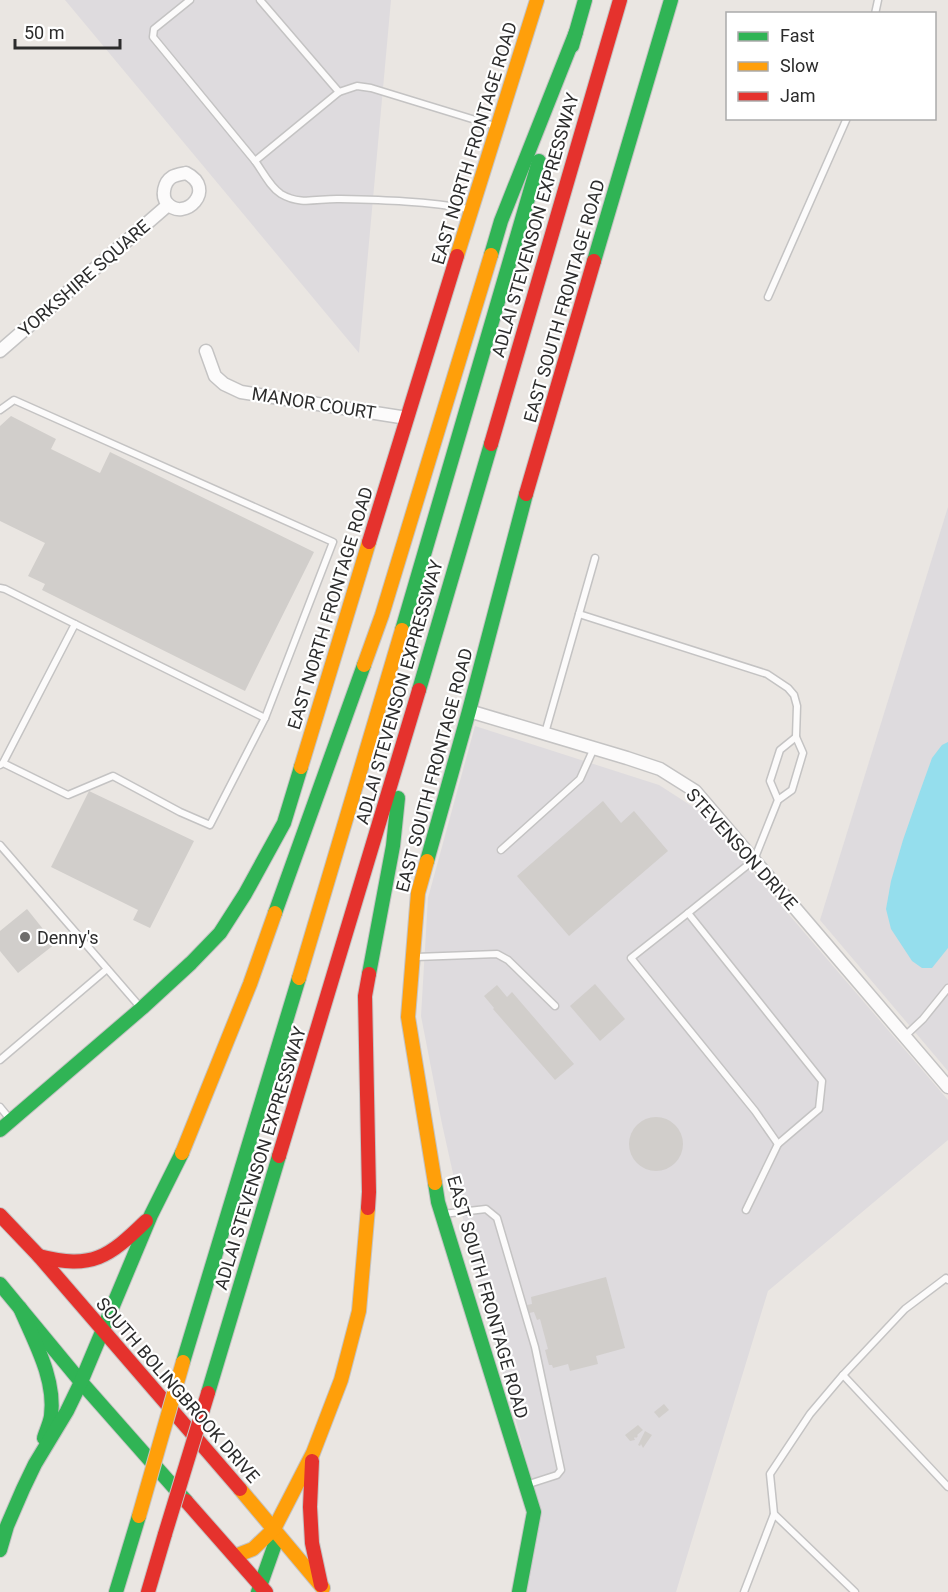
<svg xmlns="http://www.w3.org/2000/svg" width="948" height="1592" viewBox="0 0 948 1592" font-family="Roboto,sans-serif">
  <style>
    .industrial { fill: #dedbde }
    .water { fill: #95deed }
    .building { fill: #d1cecb }
    .lines { fill: none; stroke-linecap: round; stroke-linejoin: round }
    .lane-casing { stroke: #c4c3c3; stroke-width: 9 }
    .street-casing { stroke: #c4c3c3; stroke-width: 15 }
    .fast-casing { stroke: #c4c3c3; stroke-width: 16 }
    .slow-casing { stroke: #c4c3c3; stroke-width: 16 }
    .jam-casing { stroke: #c4c3c3; stroke-width: 16 }
    .lane { stroke: #fcfbfb; stroke-width: 6 }
    .street { stroke: #fcfbfb; stroke-width: 12 }
    .fast { stroke: #30b455; stroke-width: 14 }
    .slow { stroke: #ff9f0a; stroke-width: 14 }
    .jam { stroke: #e5322d; stroke-width: 14 }
    .slow-bridge-casing { stroke: #c6c4c2; stroke-width: 16; stroke-linecap: butt }
    .jam-bridge-casing { stroke: #c6c4c2; stroke-width: 16; stroke-linecap: butt }
    .slow-bridge { stroke: #ff9f0a; stroke-width: 14 }
    .jam-bridge { stroke: #e5322d; stroke-width: 14 }
    .poi-dot { fill: #6e6d6c; stroke: #fff; stroke-width: 2 }
    .labels { text-anchor: middle; dominant-baseline: central; stroke-width: 4.5; stroke-linejoin: round; paint-order: stroke }
    .street-label { font-size: 18px; fill: #2c2c2c; stroke: #fff }
    .poi-label { font-size: 18px; fill: #2c2c2c; stroke: #fff; text-anchor: start }
  </style>
  <rect width="100%" height="100%" fill="#eae6e2"/>
  <g class="industrial">
    <path d="M65,0H391L359,353Z"/>
    <path d="M948,507V1071L820,920Z"/>
    <path d="M475,726L659,785L701,812L948,1100V1140L768,1291L676,1592H526L541,1513L474,1268L442,1124L421,1016L428,898Z"/>
  </g>
  <path class="water" d="M948,742V948L932,968H922L912,961L891,929L886,909L891,881L903,840L919,794L932,758L942,745Z"/>
  <g class="building">
    <path d="M11,416L56,439L51,449L100,473L110,452L314,552L245,691L42,590L45,584L28,576L45,543L0,521V426Z"/>
    <path d="M89,791L194,841L150,928L133,920L138,910L51,867Z"/>
    <path d="M603,801L621,823L634,811L668,851L569,936L517,876Z"/>
    <path d="M27,909L55,944L18,973L0,951V931Z"/>
    <path d="M595,984L625,1019L600,1041L570,1006Z"/>
    <path d="M497,985L507,997L512,992L574,1064L555,1080L493,1009L494,1008L484,996Z"/>
    <circle cx="656" cy="1144" r="27"/>
    <path d="M606,1277L625,1348L596,1356L598,1364L570,1371L568,1364L553,1368L552,1365H549L545,1350L548,1349L540,1319L537,1320L534,1312L529,1313L527,1305L532,1304L531,1297Z"/>
    <path d="M664,1404L669,1410L659,1418L654,1412Z"/>
    <path d="M638,1425L643,1430L637,1435L638,1436L636,1438L635,1437L634,1438L635,1440L630,1441L625,1435Z"/>
    <path d="M645,1431L652,1435L643,1448L641,1444L640,1446L638,1445Z"/>
  </g>
  <g class="lines">
    <defs>
      <g id="lane">
        <path d="M190,0L154,29L153,37L255,161"/>
        <path d="M260,0L339,92"/>
        <path d="M875,14L878,0"/>
        <path d="M469,209C427,201 383,200 340,199C319,198 301,206 281,194C270,187 263,172 255,161L339,92L357,86L371,88L495,126"/>
        <path d="M768,297L847,118"/>
        <path d="M0,410L14,400L333,542L265,718"/>
        <path d="M0,588L5,589L75,624"/>
        <path d="M579,614L767,674L788,688L794,695L797,706L796,737L803,753L792,790L778,800L754,860L688,913L822,1081L819,1109L778,1144L746,1210"/>
        <path d="M545,733L595,558"/>
        <path d="M0,765L3,763L75,624L265,718L210,825L180,812L113,776L68,795L3,763"/>
        <path d="M778,800L770,781L780,750L796,737"/>
        <path d="M0,845L141,1008"/>
        <path d="M501,850L580,779L594,748"/>
        <path d="M688,913L631,958L755,1111L778,1144"/>
        <path d="M416,957L497,954L508,960L555,1006"/>
        <path d="M905,1036L923,1019L948,988"/>
        <path d="M0,1060L107,969"/>
        <path d="M0,1107L9,1118"/>
        <path d="M443,1214L486,1209L497,1218L535,1347L561,1470L557,1475L529,1484"/>
        <path d="M843,1375L948,1487"/>
        <path d="M744,1592L774,1514"/>
        <path d="M855,1592L774,1514L770,1474L810,1414L843,1375L905,1309L946,1278L948,1280"/>
      </g>
      <g id="street">
        <path d="M186,173C218,189 184,223 167,203C161,196 164,182 172,177C175,175 181,174 186,173Z"/>
        <path d="M0,351L168,205"/>
        <path d="M206,351L215,376L224,384L241,392L407,418"/>
        <path d="M469,711L627,758L660,769L695,791L948,1087"/>
      </g>
      <g id="fast">
        <path d="M572,46L585,0"/>
        <path d="M491,255L501,221L576,32"/>
        <path d="M594,261L671,0"/>
        <path d="M402,630L539,161"/>
        <path d="M419,690L491,444"/>
        <path d="M427,861L469,711L526,494"/>
        <path d="M275,913L364,665"/>
        <path d="M369,974L393,846L398,798"/>
        <path d="M0,1130L142,1008L191,963L220,933L245,894L284,823L301,767"/>
        <path d="M435,1183L438,1202L534,1512L519,1592"/>
        <path d="M0,1284L81,1382L186,1501"/>
        <path d="M20,1308C34,1341 56,1379 51,1416C50,1423 46,1431 44,1438"/>
        <path d="M183,1362L299,978"/>
        <path d="M208,1393L279,1156"/>
        <path d="M0,1550L7,1526L23,1489L35,1464L67,1411L81,1382L151,1215L182,1153"/>
        <path d="M116,1592L139,1516"/>
        <path d="M258,1592L275,1544L274,1529"/>
      </g>
      <g id="slow">
        <path d="M457,256L537,0"/>
        <path d="M364,665L382,615L491,255"/>
        <path d="M301,767L369,542"/>
        <path d="M427,861L418,893L408,1017L435,1183"/>
        <path d="M299,978L402,630"/>
        <path d="M182,1153L250,984L275,913"/>
        <path d="M240,1489L323,1588"/>
        <path d="M235,1556L253,1549L274,1529L313,1453L341,1380L359,1311L368,1208"/>
      </g>
      <g id="jam">
        <path d="M491,444L620,0"/>
        <path d="M526,494L594,261"/>
        <path d="M369,542L457,256"/>
        <path d="M279,1156L419,690"/>
        <path d="M368,1208L369,1192L365,996L369,974"/>
        <path d="M0,1215L39,1256L240,1489"/>
        <path d="M39,1256C92,1270 109,1257 146,1221"/>
        <path d="M312,1461L310,1507L312,1543L321,1585"/>
        <path d="M186,1501L266,1592"/>
        <path d="M148,1592L165,1534"/>
      </g>
    </defs>
    <use href="#lane" class="lane-casing"/>
    <use href="#street" class="street-casing"/>
    <use href="#fast" class="fast-casing"/>
    <use href="#slow" class="slow-casing"/>
    <use href="#jam" class="jam-casing"/>
    <use href="#lane" class="lane"/>
    <use href="#street" class="street"/>
    <use href="#fast" class="fast"/>
    <use href="#slow" class="slow"/>
    <use href="#jam" class="jam"/>
    <defs>
      <path id="slow-bridge" d="M139,1516L183,1362"/>
      <path id="jam-bridge" d="M165,1534L208,1393"/>
    </defs>
    <use href="#slow-bridge" class="slow-bridge-casing"/>
    <use href="#jam-bridge" class="jam-bridge-casing"/>
    <use href="#slow-bridge" class="slow-bridge"/>
    <use href="#jam-bridge" class="jam-bridge"/>
  </g>
  <circle class="poi-dot" cx="25" cy="937" r="6"/>
  <g class="labels">
    <g class="street-label">
      <text transform="translate(474 143) rotate(-73)">EAST NORTH FRONTAGE ROAD</text>
      <text transform="translate(535 225) rotate(-74)">ADLAI STEVENSON EXPRESSWAY</text>
      <text transform="translate(84 278) rotate(-41)">YORKSHIRE SQUARE</text>
      <text transform="translate(564 301) rotate(-74)">EAST SOUTH FRONTAGE ROAD</text>
      <text transform="translate(314 403) rotate(9)">MANOR COURT</text>
      <text transform="translate(330 608) rotate(-73)">EAST NORTH FRONTAGE ROAD</text>
      <text transform="translate(399 692) rotate(-74)">ADLAI STEVENSON EXPRESSWAY</text>
      <text transform="translate(434 770) rotate(-75)">EAST SOUTH FRONTAGE ROAD</text>
      <text transform="translate(742 849) rotate(48)">STEVENSON DRIVE</text>
      <text transform="translate(260 1158) rotate(-73)">ADLAI STEVENSON EXPRESSWAY</text>
      <text transform="translate(488 1297) rotate(74)">EAST SOUTH FRONTAGE ROAD</text>
      <text transform="translate(178 1390) rotate(49)">SOUTH BOLINGBROOK DRIVE</text>
    </g>
    <g class="poi-label">
      <text x="37" y="937">Denny's</text>
    </g>
  </g>
  <rect x="726" y="12" width="210" height="108" fill="#ffffff" stroke="#ababab" stroke-width="1.5"/>
  <rect x="738" y="32" width="30" height="9" fill="#30b455" stroke="#ababab" stroke-width="1.5"/>
  <text x="780" y="42" font-size="18" fill="#2c2c2c">Fast</text>
  <rect x="738" y="62" width="30" height="9" fill="#ff9f0a" stroke="#ababab" stroke-width="1.5"/>
  <text x="780" y="72" font-size="18" fill="#2c2c2c">Slow</text>
  <rect x="738" y="92" width="30" height="9" fill="#e5322d" stroke="#ababab" stroke-width="1.5"/>
  <text x="780" y="102" font-size="18" fill="#2c2c2c">Jam</text>
  <path d="M15 39v9h105v-9" fill="none" stroke="#2c2c2c" stroke-width="3"/>
  <text x="24" y="39" font-size="18" fill="#2c2c2c" stroke="#ffffff" stroke-width="4.5" paint-order="stroke">50 m</text>
</svg>
